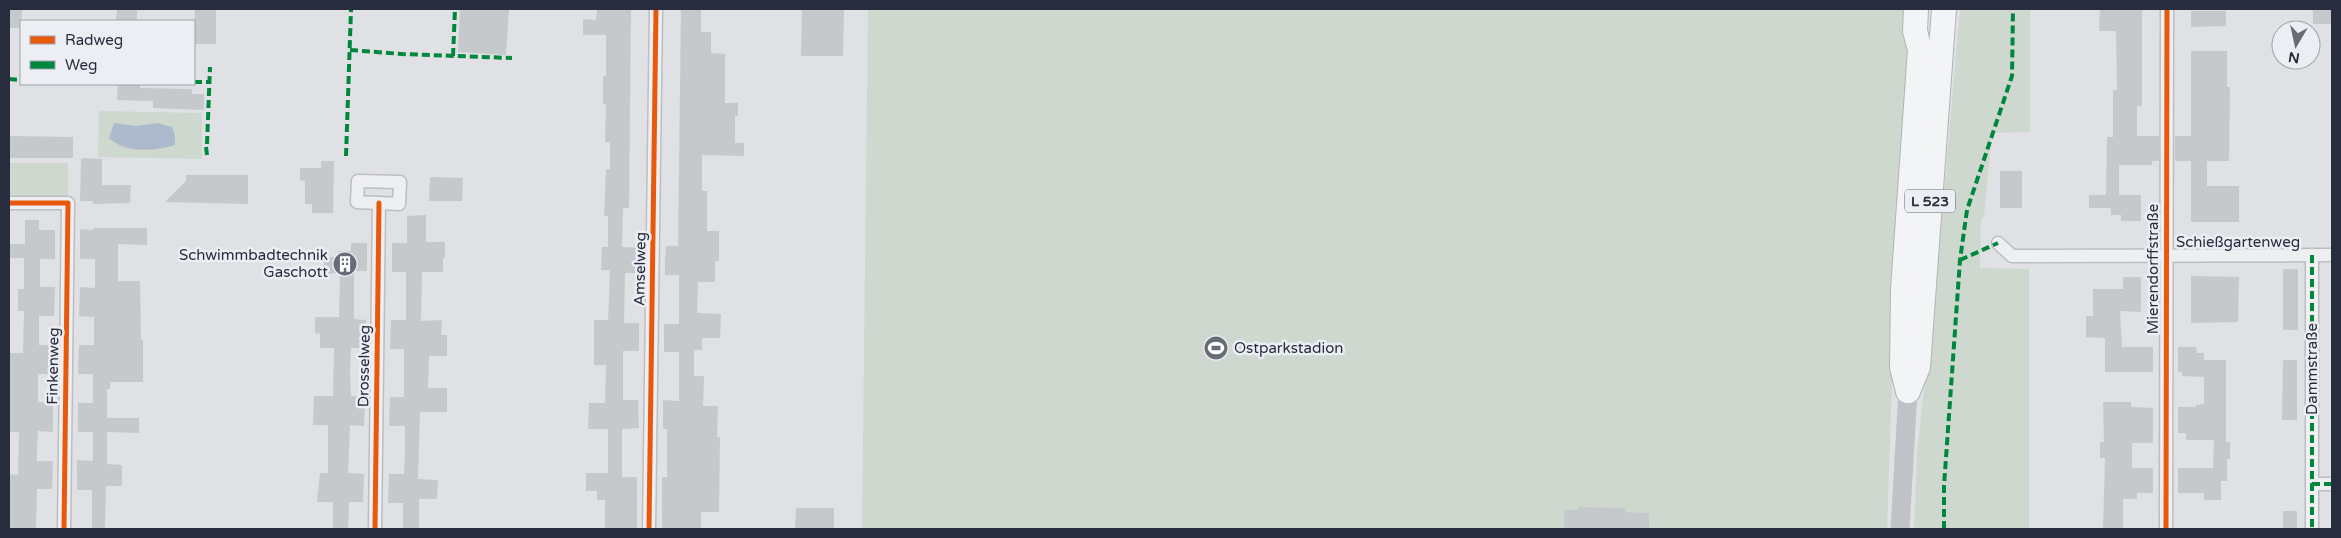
<svg xmlns="http://www.w3.org/2000/svg" width="2341" height="538" viewBox="0 0 2341 538" font-family="'Varela Round',sans-serif">
  <style>
    .green { fill: #ced8cf }
    .water { fill: #adbace }
    .building { fill: #c6c9cc }
    .lines { fill: none; stroke-linecap: round; stroke-linejoin: round }
    .street-casing { stroke: #bcbec1; stroke-width: 15 }
    .highway-casing { stroke: #b1b4b9; stroke-width: 26 }
    .street { stroke: #eeeff1; stroke-width: 12 }
    .secondary { stroke: #c0c2c7; stroke-width: 19 }
    .highway { stroke: #f3f4f5; stroke-width: 24 }
    .quiet { stroke: #00873e; stroke-width: 4; stroke-dasharray: 8 4; stroke-linecap: butt }
    .cycleway-casing { stroke: #eceef4; stroke-width: 8 }
    .cycleway { stroke: #e8590c; stroke-width: 5 }
    .labels { text-anchor: middle; dominant-baseline: central; stroke-width: 5; stroke-linejoin: round; paint-order: stroke }
    .shield { fill: #eceef4; stroke: #626773; stroke-width: 1 }
    .shield-label { font-size: 14px; font-weight: bold; fill: #272d3c }
    .street-label { font-size: 15px; fill: #272d3c; stroke: #eceef4 }
    .poi-label { font-size: 15px; fill: #272d3c; stroke: #eceef4; text-anchor: end }
  </style>
  <rect width="100%" height="100%" fill="#dfe1e4"/>
  <g class="green">
    <path d="M868,9H1909L1896,265L1887,529H862Z"/>
    <path d="M1960,9H2030V132L1992,133L1984,216L1981,220L1980,268L2029,269V529H1914L1917,455L1942,215Z"/>
    <path d="M99,111L202,113V159L98,157Z"/>
    <rect x="9" y="163" width="59" height="33"/>
  </g>
  <path class="water" d="M114,123L136,126L158,123L172,127L175,136V145C154,151 126,154 109,138Z"/>
  <g class="building">
    <path d="M9,9H22L21,28H9Z"/>
    <path d="M117,9H137V21H116Z"/>
    <path d="M195,9H216V44H194Z"/>
    <path d="M460,9H509L506,55L458,52Z"/>
    <path d="M597,9H631L629,208H623L622,247L640,248V273H625L624,323H639V351H623V400H638L639,428L622,429V477H637V529H605V500H597V491H586V473H608V429H588L589,403H605L606,365H594V320H608L609,298L610,270H601L602,247H608V216H604L606,169H610V142H605L606,104H603V76H606V35H583V19L596,20Z"/>
    <path d="M681,9H701V32H711V53L725,54V103H738V116H735V143H744V156L702,155V191H707V231H719V261H715V282H698L697,313L721,314L720,338H702V350H694V376H704L703,406H718L717,437H720L719,512H701V529H662V477H667V429H663V400L679,401V352H664V324H679V275H665V261L666,246H678Z"/>
    <path d="M802,9L844,10L843,56H801Z"/>
    <path d="M2100,9L2142,10V106H2137V136H2159V161H2152V165H2119V195H2141V221H2121V215H2111V208H2089V195H2106L2107,137H2113V90H2117L2116,31H2099Z"/>
    <rect x="2313" y="9" width="19" height="15"/>
    <path d="M2191,11H2226V26L2191,27Z"/>
    <path d="M2191,51H2227V87H2230L2229,161H2207V186H2239V222H2191V161H2175V136H2191Z"/>
    <path d="M118,84H140V88L192,89V94H204V110L153,108V101L117,100Z"/>
    <path d="M9,136L73,137V158H9Z"/>
    <path d="M81,158L102,159V185H131L130,203L93,204V201H80Z"/>
    <path d="M321,161H334L333,213H312V204H305V181L300,180V168H321Z"/>
    <rect x="2000" y="171" width="22" height="37"/>
    <path d="M186,175H248V204L165,202L186,181Z"/>
    <path d="M430,177L463,178L462,201H429Z"/>
    <path d="M426,215V242H445V258H443V272H422L421,321L442,320L441,335H447V356H429L428,388H447V412H420L418,479L438,480L437,499H419V529H403V503H388L389,474H404L405,450V426H389L390,397H404V349H390L391,320H406V272H392V243H407V216Z"/>
    <path d="M25,220H39V230H55V259H40V287H55L54,316H39V345H54V374H38V402L53,403V432L38,431L37,446V461H53L52,489H37L36,529H9V474L18,475L19,432H10L9,353H23L24,311H18V289H24V258H9V244H25Z"/>
    <path d="M93,228H147V245L118,244V281H140L141,340H143V382H110V389H107V418H139V433L107,432V464L122,465V486H106L105,529H92V490H77V460L93,461V432H78V403H93V374H78L79,345H94V317L79,316L80,287L95,288V259H80V229L93,230Z"/>
    <path d="M351,243H367V271H354V319L366,320V348H351L350,372L351,396L365,397L364,426L350,425L348,473L364,474L363,502H349L348,529H333V502H317L320,473H328V425H313L314,396H333L334,348H320V334L315,333V317H339L340,273L324,274V257H338V251H351Z"/>
    <rect x="2283" y="269" width="15" height="61"/>
    <path d="M2191,276L2239,277L2238,322L2191,323Z"/>
    <path d="M2123,277H2141V312L2120,311L2122,347H2153V372H2105V338L2086,337V316H2093V289H2123Z"/>
    <path d="M2178,347H2196L2197,353H2204V360H2226V442H2230V459H2227V481H2221V500H2204V493H2178V468H2213L2214,440H2186V433H2178V407H2196V405L2204,404V377L2182,376V372H2178Z"/>
    <path d="M2283,360H2297V420H2282Z"/>
    <path d="M2103,402H2131V407L2153,408V443H2132V468H2153V493H2137V499H2123V529H2103L2105,458H2100V442H2104Z"/>
    <path d="M1578,507L1625,508V512L1649,513V529H1564V510H1578Z"/>
    <path d="M796,508H834V529H795Z"/>
    <rect x="2283" y="511" width="14" height="18"/>
  </g>
  <g class="lines">
    <defs>
      <g id="street">
        <path d="M358,181L400,182L399,204L357,202Z"/>
        <path d="M9,203H68L64,529"/>
        <path d="M1998,243L2012,256L2332,255"/>
        <path d="M2312,255V529"/>
        <path d="M2312,484H2332"/>
        <path d="M375,529L379,203"/>
        <path d="M649,529L656,9"/>
        <path d="M2166,529L2167,9"/>
      </g>
      <g id="highway">
        <path d="M1908,391L1918,367L1944,9"/>
        <path d="M1908,391L1902,367L1903,289L1920,50L1915,31L1916,9"/>
      </g>
    </defs>
    <use href="#street" class="street-casing"/>
    <use href="#highway" class="highway-casing"/>
    <use href="#street" class="street"/>
    <path class="secondary" d="M1900,529L1908,391"/>
    <use href="#highway" class="highway"/>
    <g class="quiet">
      <path d="M350,50L402,54L512,58"/>
      <path d="M453,56L455,9"/>
      <path d="M9,79L21,80"/>
      <path d="M194,82H210"/>
      <path d="M207,144L210,67"/>
      <path d="M206,147L207,155"/>
      <path d="M346,156L351,9"/>
      <path d="M2312,255V529"/>
      <path d="M1960,260L1998,243"/>
      <path d="M2312,484H2332"/>
      <path d="M1944,529V486L1960,260L1967,210L2012,76L2013,9"/>
    </g>
    <defs>
      <g id="cycleway">
        <path d="M9,203H68L64,529"/>
        <path d="M375,529L379,203"/>
        <path d="M649,529L656,9"/>
        <path d="M2166,529L2167,9"/>
      </g>
    </defs>
    <use href="#cycleway" class="cycleway-casing"/>
    <use href="#cycleway" class="cycleway"/>
  </g>
  <defs>
    <symbol id="building-disc" viewBox="-11 -11 22 22"><circle r="9.5" fill="#676c77" stroke="#eceef4"/><path d="M-4-6H4V6H1V3H-1V6H-4ZM-2.5-4.3h1.7v1.8h-1.7ZM.8-4.3h1.7v1.8H.8ZM-2.5-1h1.7V.8h-1.7ZM.8-1h1.7V.8H.8Z" fill="#fff"/></symbol>
    <symbol id="stadium-disc" viewBox="-11 -11 22 22"><circle r="9.5" fill="#676c77" stroke="#eceef4"/><path d="M0-5a6.5 5 0 1 0 0 10a6.5 5 0 1 0 0-10ZM-3.5-1.8h7v3.6h-7Z" fill="#fff"/></symbol>
  </defs>
  <g fill-rule="evenodd">
    <use href="#building-disc" x="331" y="250" width="28" height="28"/>
    <use href="#stadium-disc" x="1202" y="334" width="28" height="28"/>
  </g>
  <g class="labels">
    <rect class="shield" x="1905" y="189.5" width="50" height="23" rx="4"/>
    <g class="shield-label">
      <text x="1930" y="201">L 523</text>
    </g>
    <g class="street-label">
      <text x="2238" y="242">Schießgartenweg</text>
      <text transform="translate(640 269) rotate(-89)">Amselweg</text>
      <text transform="translate(2153 269) rotate(-90)">Mierendorffstraße</text>
      <text transform="translate(53 366) rotate(-89)">Finkenweg</text>
      <text transform="translate(364 366) rotate(-89)">Drosselweg</text>
      <text transform="translate(2312 369) rotate(-90)">Dammstraße</text>
    </g>
    <g class="poi-label">
      <text x="328" y="255">Schwimmbadtechnik<tspan x="328" dy="17">Gaschott</tspan></text>
      <text x="1234" y="348" text-anchor="start">Ostparkstadion</text>
    </g>
  </g>
  <rect width="2341" height="538" fill="none" stroke="#272d3c" stroke-width="20"/>
  <rect x="20" y="20" width="175" height="65" fill="#eceef4" stroke="#9da1aa"/>
  <rect x="30" y="36" width="25" height="8" fill="#e8590c" stroke="#9da1aa"/>
  <text x="65" y="45" font-size="15" fill="#272d3c">Radweg</text>
  <rect x="30" y="61" width="25" height="8" fill="#00873e" stroke="#9da1aa"/>
  <text x="65" y="70" font-size="15" fill="#272d3c">Weg</text>
  <g transform="translate(2296 45) rotate(189)"><circle r="24" fill="#eceef4" stroke="#9da1aa"/>
  <path d="M0-4L9 19L0 12L-9 19Z" fill="#676c77"/>
  <text y="-8" font-size="14" font-weight="bold" text-anchor="middle" fill="#272d3c">N</text>
  </g>
</svg>
